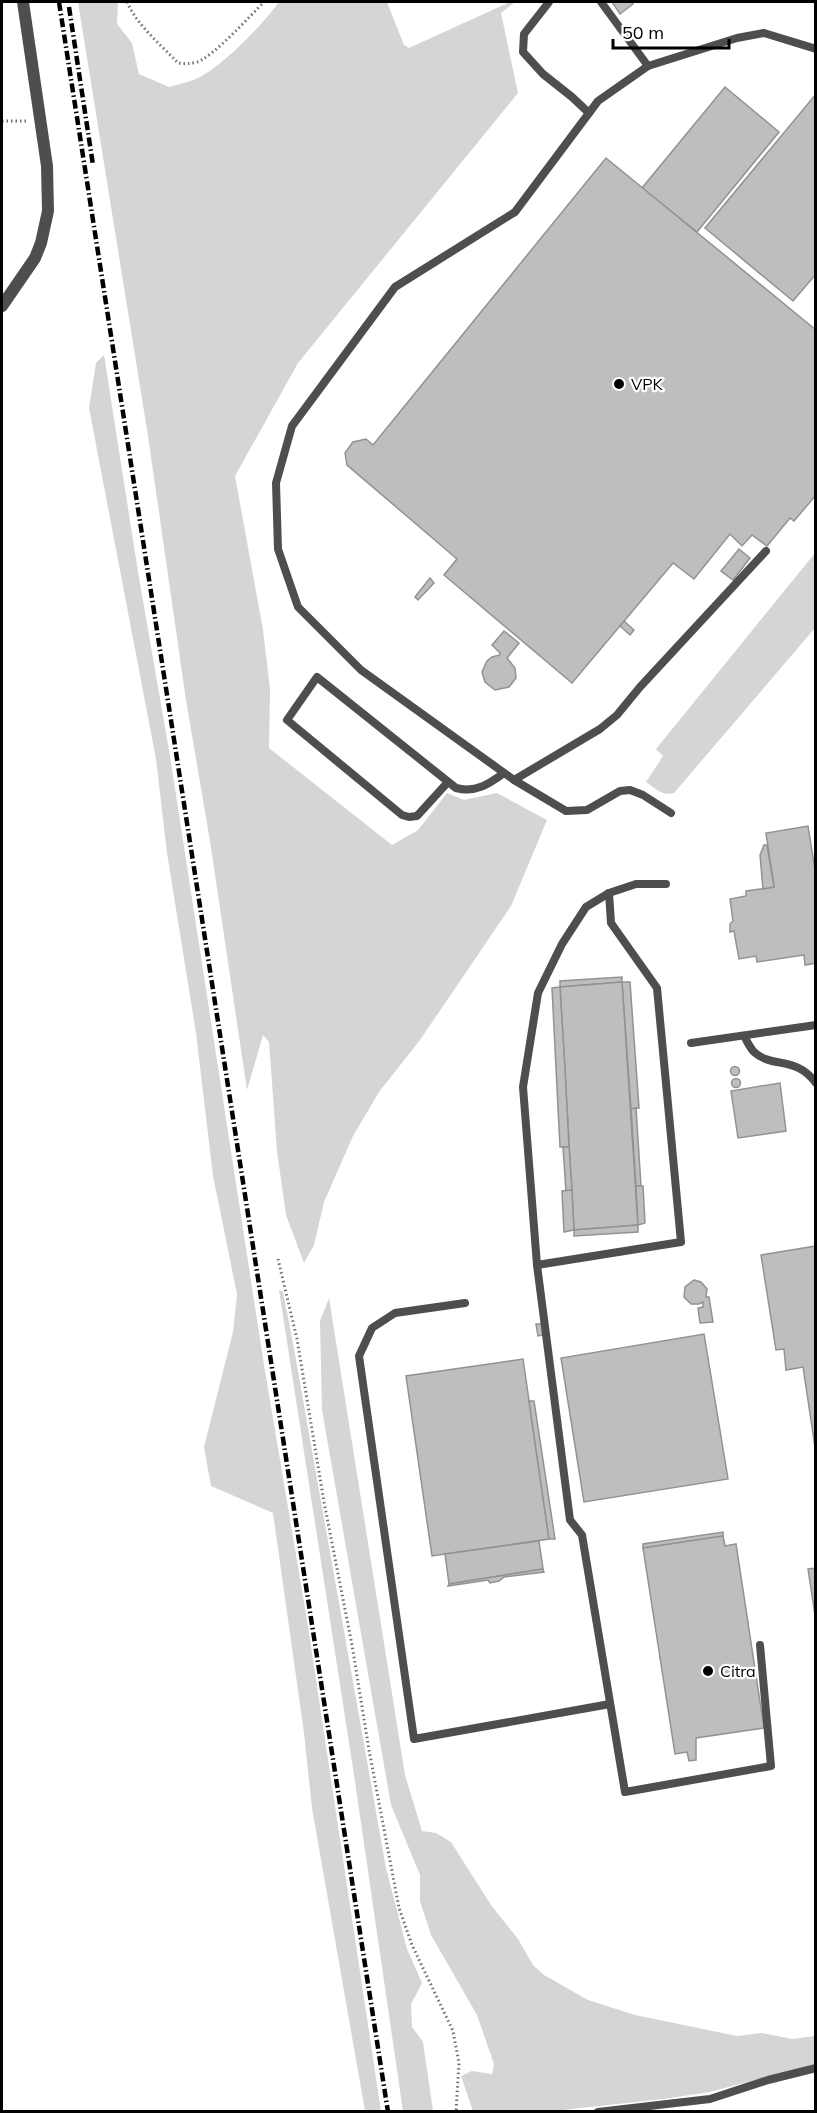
<svg xmlns="http://www.w3.org/2000/svg" width="817" height="2113" viewBox="0 0 817 2113" font-family="Mulish,sans-serif">
  <style>
    .green { fill: #d5d5d5 }
    .building { fill: #bebebe; stroke: #929292; stroke-width: 1.5 }
    .lines { fill: none; stroke-linecap: round; stroke-linejoin: round }
    .path { stroke: #707070; stroke-width: 3; stroke-dasharray: 1.5 3; stroke-linecap: butt }
    .service { stroke: #4e4e4e; stroke-width: 8 }
    .tertiary { stroke: #4e4e4e; stroke-width: 12 }
    .rail { stroke: #000; stroke-width: 4.5; stroke-dasharray: 9 3 1.5 3; stroke-linecap: butt }
    .poi-dot { fill: #000; stroke: #fff; stroke-width: 2 }
    .labels { text-anchor: middle; dominant-baseline: central; stroke-width: 4.5; stroke-linejoin: round; paint-order: stroke }
    .poi-label { font-size: 16px; fill: #000; stroke: #fff; text-anchor: start }
  </style>
  <rect width="100%" height="100%" fill="#fff"/>
  <g class="green">
    <path d="M78,2H118L117,24L132,43L139,74L169,87C179,84 191,82 200,77C225,64 263,24 279,2H387L404,45L409,48L510,2H515L501,13L518,93L298,363L235,476L263,630L270,689L269,748L392,845L418,830L447,793L464,800L497,793L547,820L511,906L420,1040L379,1092L353,1136L324,1202L314,1245L304,1263L286,1215L277,1151L269,1042L263,1035L247,1090L210,841L186,700L148,436Z"/>
    <path d="M104,355L138,572L170,756L264,1365L307,1620L381,2111H365L312,1808L304,1733L273,1513L211,1486L204,1447L233,1332L237,1294L213,1176L196,1033L167,853L156,759L89,408L96,363Z"/>
    <path d="M815,553V628L674,793C662,796 656,789 646,782L663,756L656,749Z"/>
    <path d="M279,1290L283,1292L293,1343L386,1868L407,1949L422,1983L411,2004L412,2027L423,2042L433,2111H403L354,1775Z"/>
    <path d="M329,1298L405,1775L422,1831L436,1833L451,1842L491,1905L518,1939L533,1965L544,1975L588,2000L635,2015L737,2036L762,2033L792,2039L815,2036V2064L710,2092L663,2099L554,2111H473L461,2076L472,2071L492,2074L494,2064L477,2015L431,1935L420,1901V1875L391,1805L322,1410L320,1321Z"/>
  </g>
  <g class="building">
    <path d="M612,2H631L633,4L620,14Z"/>
    <path d="M725,87L779,132L697,232L642,188Z"/>
    <path d="M816,94V274L793,301L705,228Z"/>
    <path d="M606,158L816,330V495L794,521L790,518L767,546L752,535L742,546L730,534L694,579L673,563L572,683L444,575L457,559L347,465L345,453L353,442L366,439L373,445Z"/>
    <path d="M739,549L750,558L733,580L721,571Z"/>
    <path d="M430,578L434,583L418,600L415,597Z"/>
    <path d="M624,621L634,630L630,635L620,626Z"/>
    <path d="M504,631L519,643L507,658L515,668L516,678L509,687L495,690L485,682L482,672L487,661L492,657L500,655V653L492,645Z"/>
    <path d="M808,826L816,876V963L805,965L804,955L757,962L756,956L739,959L734,931L730,932V924L733,921L730,899L746,896V891L774,887L766,833Z"/>
    <path d="M764,845H767L774,887L763,889L760,855Z"/>
    <path d="M622,977V982L560,987V981Z"/>
    <path d="M622,982H630L639,1108L631,1109Z"/>
    <path d="M622,982L638,1225L574,1230L560,987Z"/>
    <path d="M560,987L565,1068L569,1147H560L552,988Z"/>
    <circle cx="735" cy="1071" r="4.5"/>
    <circle cx="736" cy="1083" r="4.5"/>
    <path d="M780,1083L786,1131L738,1138L731,1091Z"/>
    <path d="M636,1108L641,1186H636L631,1109Z"/>
    <path d="M563,1147H569L572,1190L566,1191Z"/>
    <path d="M636,1186H643L645,1223L638,1225Z"/>
    <path d="M572,1190L574,1230L564,1232L562,1191Z"/>
    <path d="M638,1225V1232L574,1236V1230Z"/>
    <path d="M816,1246V1447H815L803,1367L786,1370L784,1349L776,1350L761,1255Z"/>
    <path d="M694,1280L701,1282L707,1289L706,1297H709L713,1322L700,1323L698,1308L703,1307V1302L699,1304H691L684,1297L685,1287Z"/>
    <path d="M536,1324H542L544,1335L538,1336Z"/>
    <path d="M704,1334L728,1479L584,1502L561,1358Z"/>
    <path d="M523,1359L549,1539L432,1556L406,1376Z"/>
    <path d="M529,1401H534L555,1539H549Z"/>
    <path d="M723,1532V1536L643,1548V1544Z"/>
    <path d="M723,1536L725,1546L736,1544L764,1728L696,1738V1760L689,1761L687,1752L675,1754L643,1548Z"/>
    <path d="M539,1541L543,1569L449,1584L445,1554Z"/>
    <path d="M816,1568V1615H815L808,1569Z"/>
    <path d="M543,1569L544,1572L504,1577L499,1581L490,1583L488,1580L448,1586L449,1584Z"/>
  </g>
  <g class="lines">
    <g class="path">
      <path d="M127,2C137,25 160,44 178,63C184,64 190,64 197,62C213,57 251,15 264,2"/>
      <path d="M2,121H27"/>
      <path d="M278,1259L297,1339L324,1502L352,1645L369,1750L399,1908L412,1945L453,2031L459,2063L456,2112"/>
    </g>
    <g class="service">
      <path d="M549,2L524,34L523,52L543,74L572,97L589,113"/>
      <path d="M601,2L648,66L737,38L764,33L816,49"/>
      <path d="M648,66L598,101L515,212L395,287L292,426L276,483L278,549L298,607L361,670L514,780L566,811L587,810L620,791L630,790L643,795L671,813"/>
      <path d="M514,780L600,729L617,715L640,687L766,551"/>
      <path d="M448,782L417,816L409,817L402,815L287,720L317,677L456,788C476,793 489,784 504,773"/>
      <path d="M666,884H636L609,893L586,907L562,944L538,993L523,1087L537,1265L570,1520L582,1535L625,1792L771,1766L760,1645"/>
      <path d="M744,1036C747,1041 750,1048 754,1052C773,1069 795,1055 816,1083"/>
      <path d="M691,1043L816,1025"/>
      <path d="M537,1265L681,1242L657,988L611,923L609,893"/>
      <path d="M465,1303L395,1313L372,1328L359,1356L414,1739L610,1704"/>
      <path d="M598,2112L710,2099L768,2080L816,2068"/>
    </g>
    <path class="tertiary" d="M2,306L35,258L41,243L48,211L47,166L23,2"/>
    <g class="rail">
      <path d="M59,2L388,2112"/>
      <path d="M69,7L93,165"/>
    </g>
  </g>
  <g class="poi-dot">
    <circle cx="619" cy="384" r="6"/>
    <circle cx="708" cy="1671" r="6"/>
  </g>
  <g class="labels">
    <g class="poi-label">
      <text x="631" y="384">VPK</text>
      <text x="720" y="1671">Citra</text>
    </g>
  </g>
  <rect width="817" height="2113" fill="none" stroke="#000000" stroke-width="6"/>
  <path d="M613 39v9h116v-9" fill="none" stroke="#000000" stroke-width="3"/>
  <text x="622" y="39" font-size="18" fill="#000000" stroke="#ffffff" stroke-width="4.5" paint-order="stroke">50 m</text>
</svg>
